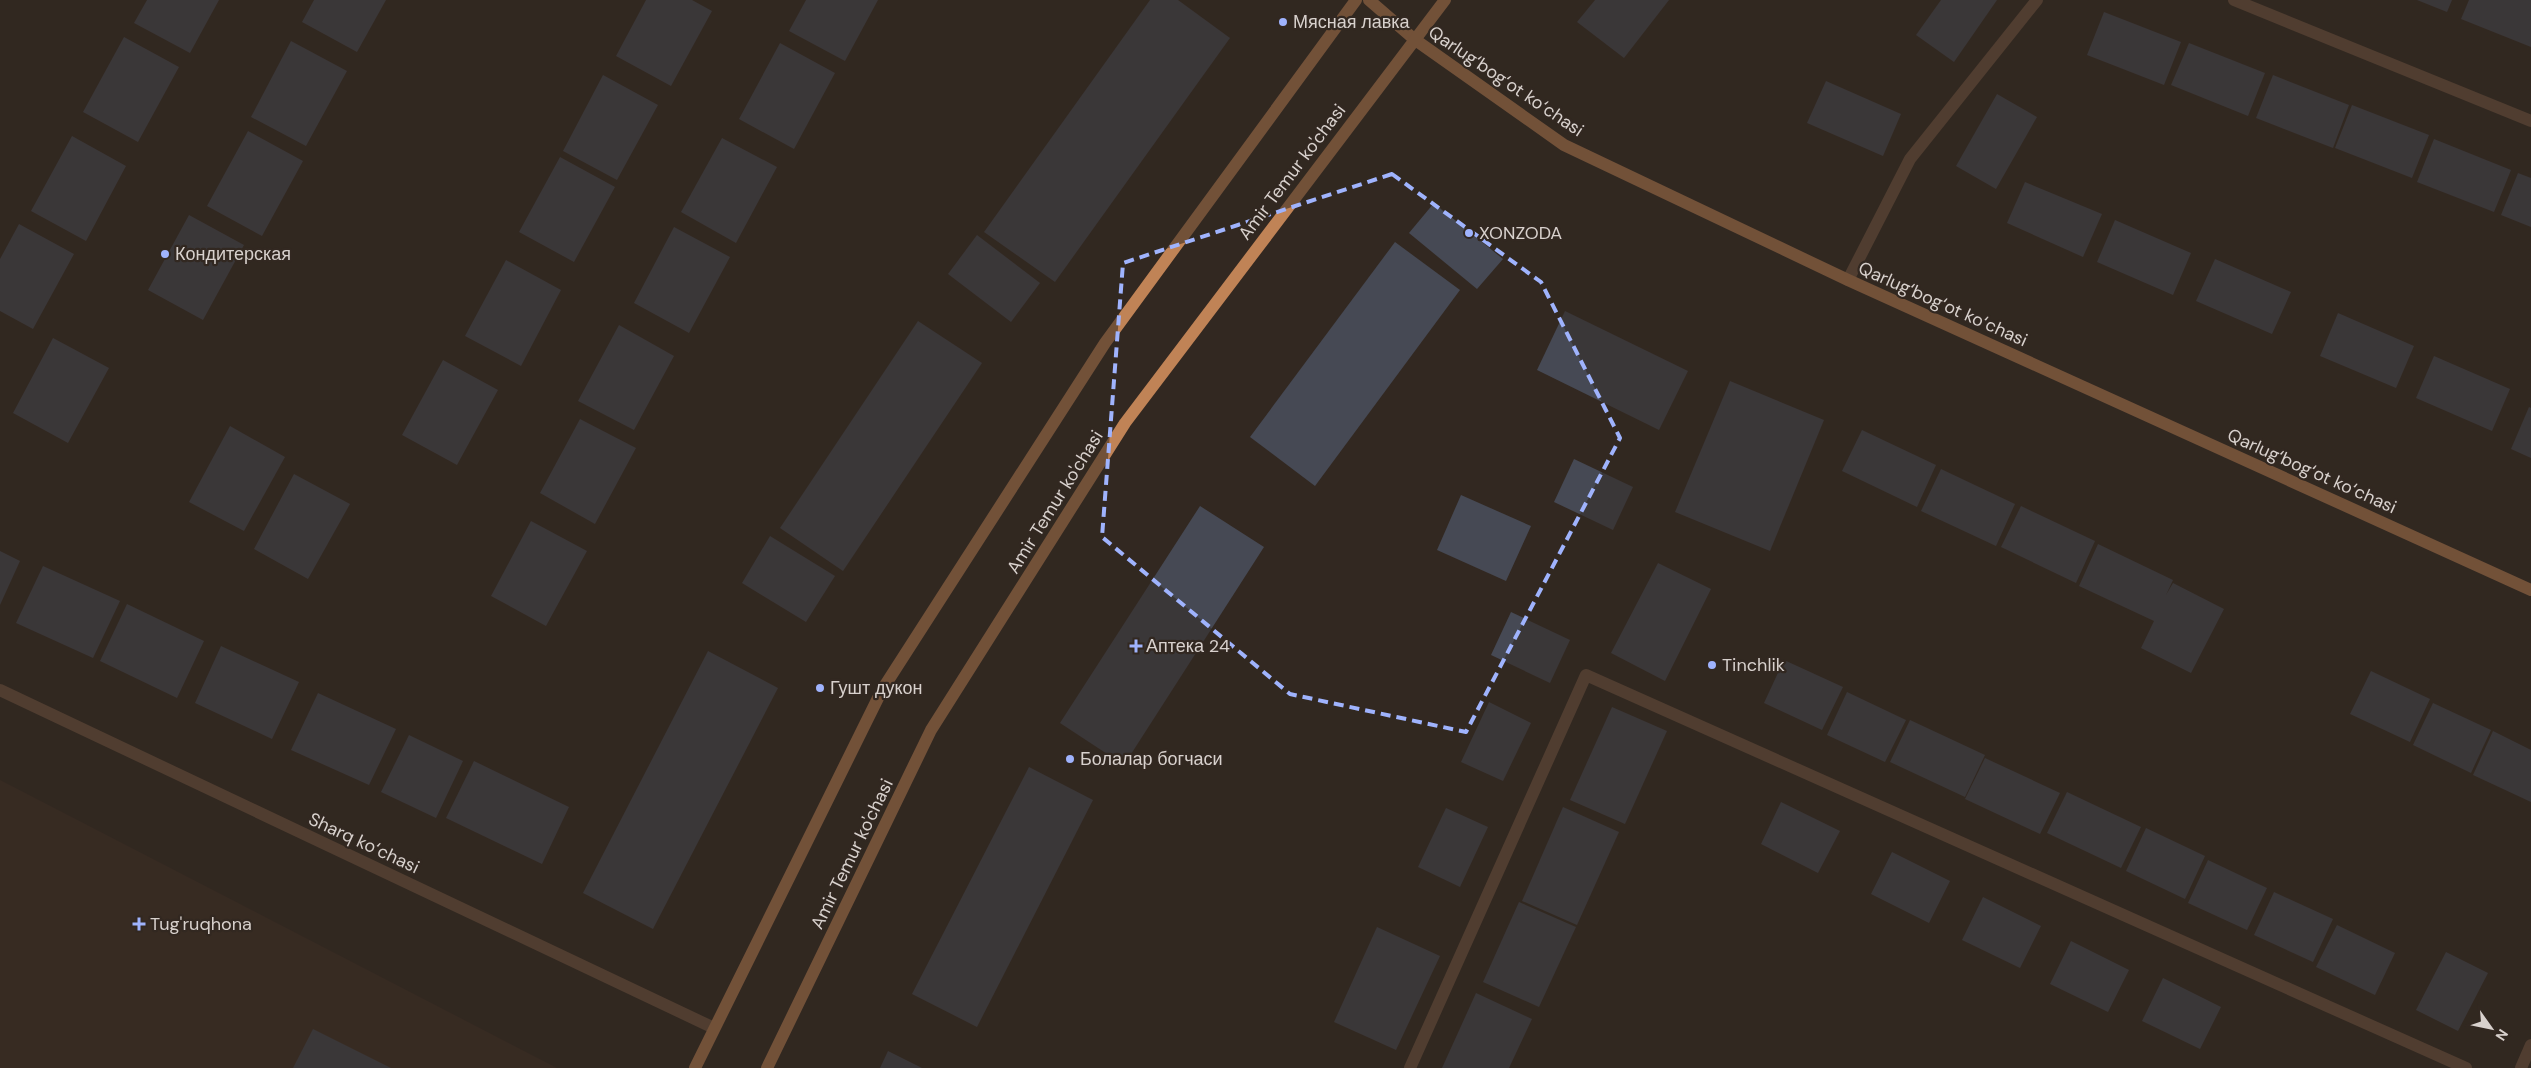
<svg xmlns="http://www.w3.org/2000/svg" width="2531" height="1068" viewBox="0 0 2531 1068" font-family="'DM Sans',sans-serif">
  <style>
    .built { fill: #3f2f25 }
    .building { fill: #464954 }
    .lines { fill: none; stroke-linecap: round; stroke-linejoin: round }
    .minor { stroke: #765843; stroke-width: 12 }
    .major { stroke: #c08356; stroke-width: 12 }
    .marked { fill: none; stroke: #9fb3fd; stroke-width: 4; stroke-dasharray: 10 6; stroke-linejoin: round }
    .poi-dot { fill: #9fb3fd; stroke: #322821; stroke-width: 2 }
    .labels { text-anchor: middle; dominant-baseline: central; stroke-width: 4.5; stroke-linejoin: round; paint-order: stroke }
    .poi-label { font-size: 18px; fill: #d8d1cd; stroke: #322821; text-anchor: start }
    .street-label { font-size: 18px; fill: #d8d1cd; stroke: #322821 }
  </style>
  <rect width="100%" height="100%" fill="#322821"/>
  <path class="built" d="M0,780L557,1068H0Z"/>
  <g class="building">
    <path d="M147,0H219L190,53L134,23Z"/>
    <path d="M314,0H386L357,52L302,22Z"/>
    <path d="M646,0H692L712,11L671,86L616,56Z"/>
    <path d="M806,0H878L845,61L789,31Z"/>
    <path d="M1150,0H1178L1230,38L1055,282L984,232Z"/>
    <path d="M1595,0H1669L1624,58L1577,22Z"/>
    <path d="M1941,0H1997L1954,62L1916,35Z"/>
    <path d="M2417,0H2452L2447,12Z"/>
    <path d="M2469,0H2531V47L2461,19Z"/>
    <path d="M2104,12L2181,42L2164,85L2087,55Z"/>
    <path d="M124,37L179,67L138,142L83,112Z"/>
    <path d="M291,41L347,71L306,146L251,117Z"/>
    <path d="M780,43L835,73L794,149L739,119Z"/>
    <path d="M2189,43L2265,73L2248,116L2171,85Z"/>
    <path d="M603,75L658,105L617,180L563,151Z"/>
    <path d="M2273,75L2349,105L2333,148L2256,118Z"/>
    <path d="M1826,81L1901,114L1883,156L1807,123Z"/>
    <path d="M1997,94L2037,117L1996,189L1956,166Z"/>
    <path d="M2352,105L2429,135L2412,178L2335,148Z"/>
    <path d="M248,131L303,161L262,236L207,206Z"/>
    <path d="M72,136L126,166L86,241L31,211Z"/>
    <path d="M722,138L777,167L736,243L681,212Z"/>
    <path d="M2434,139L2511,170L2494,212L2417,182Z"/>
    <path d="M560,157L615,187L574,262L519,232Z"/>
    <path d="M2518,173L2531,178V227L2501,215Z"/>
    <path d="M2025,182L2102,214L2083,257L2007,223Z"/>
    <path d="M1434,203L1503,259L1477,289L1409,233Z"/>
    <path d="M189,215L244,245L203,320L148,290Z"/>
    <path d="M2115,220L2191,253L2173,295L2097,262Z"/>
    <path d="M19,224L74,254L33,329L0,311V259Z"/>
    <path d="M674,227L730,257L689,333L634,303Z"/>
    <path d="M977,235L1040,283L1011,322L948,274Z"/>
    <path d="M1395,242L1460,290L1315,486L1250,437Z"/>
    <path d="M2215,259L2291,292L2272,334L2196,301Z"/>
    <path d="M506,260L561,290L521,366L465,336Z"/>
    <path d="M1565,311L1688,371L1659,430L1537,370Z"/>
    <path d="M2338,313L2414,346L2396,388L2320,356Z"/>
    <path d="M918,321L982,363L843,571L780,528Z"/>
    <path d="M619,325L674,356L634,430L578,401Z"/>
    <path d="M53,338L109,368L68,443L13,413Z"/>
    <path d="M2434,356L2510,389L2492,431L2416,398Z"/>
    <path d="M443,360L498,390L457,465L402,435Z"/>
    <path d="M1730,381L1824,420L1770,551L1675,512Z"/>
    <path d="M2529,407L2531,408V458L2511,449Z"/>
    <path d="M580,419L636,448L595,524L540,493Z"/>
    <path d="M230,426L285,457L244,531L189,502Z"/>
    <path d="M1862,430L1936,465L1917,507L1842,471Z"/>
    <path d="M1574,459L1633,487L1613,530L1554,502Z"/>
    <path d="M1941,469L2015,504L1996,546L1921,511Z"/>
    <path d="M294,474L350,504L308,579L254,549Z"/>
    <path d="M1461,495L1531,526L1506,581L1437,550Z"/>
    <path d="M1200,506L1264,547L1124,765L1060,723Z"/>
    <path d="M2021,506L2095,541L2076,583L2001,547Z"/>
    <path d="M531,521L587,551L546,626L491,596Z"/>
    <path d="M770,536L835,576L806,622L742,583Z"/>
    <path d="M2098,544L2173,580L2166,595L2173,583L2224,609L2191,673L2141,648L2154,621L2079,586Z"/>
    <path d="M0,551L20,561L0,605Z"/>
    <path d="M1658,563L1711,589L1665,681L1611,653Z"/>
    <path d="M43,566L120,601L93,658L16,623Z"/>
    <path d="M127,604L204,641L177,698L100,661Z"/>
    <path d="M1511,612L1570,640L1550,683L1491,655Z"/>
    <path d="M221,646L299,682L272,739L195,703Z"/>
    <path d="M708,651L778,688L653,929L583,893Z"/>
    <path d="M1784,660L1843,687L1822,730L1764,703Z"/>
    <path d="M2371,671L2430,699L2410,742L2350,714Z"/>
    <path d="M1847,692L1906,720L1885,762L1827,735Z"/>
    <path d="M318,693L396,729L369,785L291,750Z"/>
    <path d="M1489,702L1531,723L1503,781L1461,762Z"/>
    <path d="M2433,703L2491,730L2471,773L2413,745Z"/>
    <path d="M1612,707L1667,731L1625,824L1570,800Z"/>
    <path d="M1910,720L1985,755L1965,797L1890,762Z"/>
    <path d="M2493,731L2531,750V802L2473,775Z"/>
    <path d="M409,735L463,761L436,818L381,792Z"/>
    <path d="M1985,758L2060,793L2040,834L1965,799Z"/>
    <path d="M474,761L569,807L542,864L446,818Z"/>
    <path d="M1029,767L1093,800L977,1027L912,994Z"/>
    <path d="M2067,792L2141,827L2121,868L2047,833Z"/>
    <path d="M1781,802L1840,831L1818,873L1761,844Z"/>
    <path d="M1563,807L1619,832L1577,925L1522,901Z"/>
    <path d="M1446,808L1488,827L1460,887L1418,867Z"/>
    <path d="M2146,828L2205,856L2185,899L2126,871Z"/>
    <path d="M1892,852L1950,881L1929,923L1871,894Z"/>
    <path d="M2208,860L2267,888L2247,930L2188,903Z"/>
    <path d="M2274,892L2333,919L2313,962L2254,935Z"/>
    <path d="M1983,897L2041,926L2020,968L1962,940Z"/>
    <path d="M1519,902L1576,927L1539,1007L1483,982Z"/>
    <path d="M2337,925L2395,953L2375,995L2316,967Z"/>
    <path d="M1377,927L1440,956L1396,1050L1334,1022Z"/>
    <path d="M2071,941L2129,970L2108,1012L2050,984Z"/>
    <path d="M2446,952L2488,973L2458,1031L2416,1010Z"/>
    <path d="M2163,978L2221,1007L2200,1049L2142,1021Z"/>
    <path d="M1476,993L1532,1019L1509,1068H1442Z"/>
    <path d="M313,1029L391,1068H293Z"/>
    <path d="M888,1051L922,1068H880Z"/>
  </g>
  <g class="lines">
    <g class="minor">
      <path d="M2234,0L2531,121"/>
      <path d="M1848,280L1910,159L2037,0"/>
      <path d="M0,690L714,1028"/>
      <path d="M1410,1068L1586,675L2466,1068"/>
      <path d="M2521,1068L2531,1045"/>
    </g>
    <g class="major">
      <path d="M1369,0L1414,39L1564,145L1848,280L2531,590"/>
      <path d="M695,1068L882,690L1105,343L1356,0"/>
      <path d="M767,1068L931,730L1125,423L1445,0"/>
    </g>
  </g>
  <path d="M0 0H2531V1068H0ZM1392,174L1541,282L1620,438L1466,732L1290,694L1102,537L1123,263Z" fill="#322821" fill-opacity=".55" fill-rule="evenodd"/>
  <path class="marked" d="M1392,174L1541,282L1620,438L1466,732L1290,694L1102,537L1123,263Z"/>
  <g class="poi-dot">
    <circle cx="1283" cy="22" r="5"/>
    <circle cx="1469" cy="233" r="5"/>
    <circle cx="165" cy="254" r="5"/>
    <path d="M1133.5 638.5h5v5h5v5h-5v5h-5v-5h-5v-5h5z"/>
    <circle cx="1712" cy="665" r="5"/>
    <circle cx="820" cy="688" r="5"/>
    <circle cx="1070" cy="759" r="5"/>
    <path d="M136.5 916.5h5v5h5v5h-5v5h-5v-5h-5v-5h5z"/>
  </g>
  <g class="labels">
    <g class="poi-label">
      <text x="1293" y="22">Мясная лавка</text>
      <text x="1479" y="233">XONZODA</text>
      <text x="175" y="254">Кондитерская</text>
      <text x="1146" y="646">Аптека 24</text>
      <text x="1722" y="665">Tinchlik</text>
      <text x="830" y="688">Гушт дукон</text>
      <text x="1080" y="759">Болалар богчаси</text>
      <text x="150" y="924">Tug'ruqhona</text>
    </g>
    <g class="street-label">
      <text transform="translate(1506 81) rotate(34)">Qarlug‘bog‘ot ko‘chasi</text>
      <text transform="translate(1292 172) rotate(-53)">Amir Temur ko'chasi</text>
      <text transform="translate(1943 304) rotate(24)">Qarlug‘bog‘ot ko‘chasi</text>
      <text transform="translate(2312 471) rotate(24)">Qarlug‘bog‘ot ko‘chasi</text>
      <text transform="translate(1055 502) rotate(-58)">Amir Temur ko'chasi</text>
      <text transform="translate(364 843) rotate(25)">Sharq ko‘chasi</text>
      <text transform="translate(852 854) rotate(-64)">Amir Temur ko'chasi</text>
    </g>
  </g>
  <g transform="translate(2491 1028) rotate(123)" stroke="#322821" stroke-width="4" paint-order="stroke">
  <path d="M0-4L9 19L0 12L-9 19Z" fill="#d8d1cd"/>
  <text y="-8" font-size="14" font-weight="bold" text-anchor="middle" fill="#d8d1cd">N</text>
  </g>
</svg>
